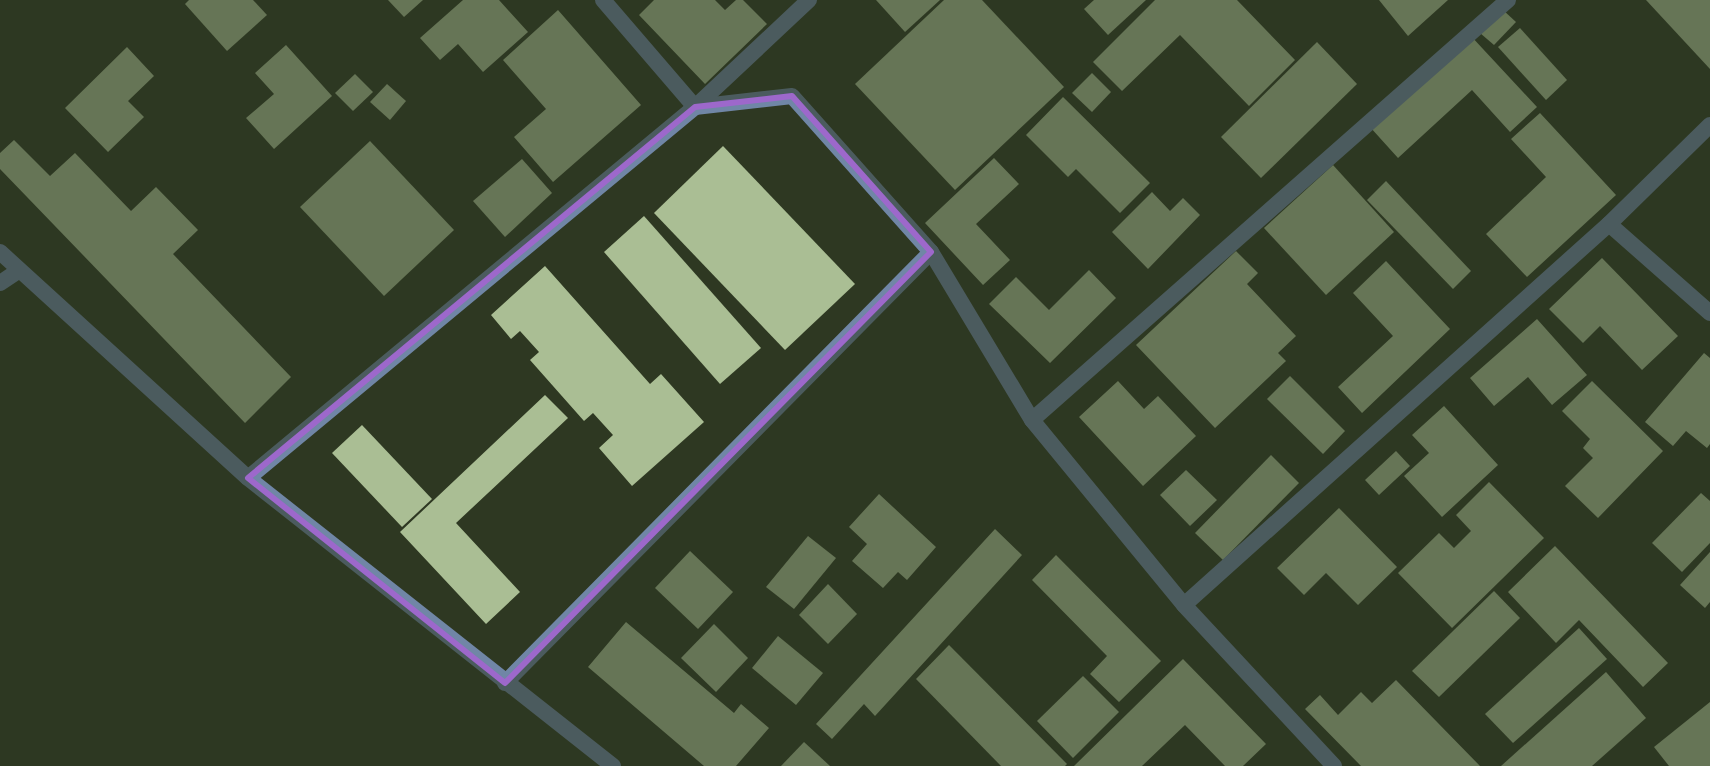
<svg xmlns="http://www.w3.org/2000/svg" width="1710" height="766" viewBox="0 0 1710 766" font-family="Jost,sans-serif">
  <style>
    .building { fill: #aabe94 }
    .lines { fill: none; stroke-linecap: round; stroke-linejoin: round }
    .street { stroke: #7086a6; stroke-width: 16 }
    .marked { fill: none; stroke: #9d68cb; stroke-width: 6; stroke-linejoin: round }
  </style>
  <rect width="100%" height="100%" fill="#2e3822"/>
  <g class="building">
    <path d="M189,0H253L267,15L227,51L185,4Z"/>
    <path d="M388,0H423L404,17Z"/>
    <path d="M463,0H499L528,32L483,72L458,44L440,60L420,38Z"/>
    <path d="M654,0H715L725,10L736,0H743L767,24L705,84L639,15Z"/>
    <path d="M876,0H940L905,32Z"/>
    <path d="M944,0H982L1064,87L955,190L855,84Z"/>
    <path d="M1094,0H1146L1108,35L1084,9Z"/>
    <path d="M1155,0H1237L1295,60L1249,106L1180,35L1122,91L1093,62Z"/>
    <path d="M1379,0H1448L1408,36Z"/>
    <path d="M1646,0H1710V69Z"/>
    <path d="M558,10L641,105L553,182L514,137L546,109L503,60Z"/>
    <path d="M1503,10L1516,22L1494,45L1480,33Z"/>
    <path d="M1520,28L1567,80L1546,100L1498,47Z"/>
    <path d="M1470,35L1537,107L1510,132L1472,90L1398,158L1370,127Z"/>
    <path d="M1317,42L1357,84L1261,178L1221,137Z"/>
    <path d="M286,45L332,96L274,149L246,118L274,94L255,73Z"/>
    <path d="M127,47L154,76L128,101L144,117L108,152L65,108Z"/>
    <path d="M1092,73L1111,92L1092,112L1072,93Z"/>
    <path d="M355,74L373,92L353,111L335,93Z"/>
    <path d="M387,84L406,101L390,120L370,102Z"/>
    <path d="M1063,97L1150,183L1120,213L1076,169L1068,177L1026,135Z"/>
    <path d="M1540,113L1616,195L1527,277L1486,234L1546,177L1511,139Z"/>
    <path d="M14,140L50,176L75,153L131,211L156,187L198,230L173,254L291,377L245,423L0,169V153Z"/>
    <path d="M370,141L454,230L384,296L300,207Z"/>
    <path d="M723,146L855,284L785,350L654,213Z"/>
    <path d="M994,158L1019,184L976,224L1010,260L983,285L925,223Z"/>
    <path d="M522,159L552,193L505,237L473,201Z"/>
    <path d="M1333,165L1394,232L1326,295L1264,228Z"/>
    <path d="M1386,181L1471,271L1453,289L1367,200Z"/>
    <path d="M1152,192L1170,211L1183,198L1200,215L1148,269L1112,232Z"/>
    <path d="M644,216L761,348L720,384L604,252Z"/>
    <path d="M1236,251L1258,273L1247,284L1296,336L1278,353L1286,361L1215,428L1136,345Z"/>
    <path d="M1602,258L1678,336L1642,370L1600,326L1583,343L1549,309Z"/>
    <path d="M1386,261L1450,329L1362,413L1338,387L1393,336L1353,293Z"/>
    <path d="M545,266L650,384L661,374L704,422L632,486L599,448L613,435L593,413L584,421L530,360L539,352L520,331L511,339L491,315Z"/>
    <path d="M1089,270L1116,298L1050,363L989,304L1016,277L1049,310Z"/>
    <path d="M1537,319L1587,375L1552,405L1528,377L1494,406L1470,378Z"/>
    <path d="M1704,353L1710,358V444L1707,448L1686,431L1673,446L1645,422Z"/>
    <path d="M1290,376L1345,431L1323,454L1267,399Z"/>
    <path d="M1118,381L1144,409L1158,396L1196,436L1143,486L1079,417Z"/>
    <path d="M1592,381L1663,451L1598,518L1565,486L1593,458L1583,448L1590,439L1562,411Z"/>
    <path d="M545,395L568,418L456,523L520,592L486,624L400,532Z"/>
    <path d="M1444,406L1498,465L1442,517L1404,476L1429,453L1412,435Z"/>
    <path d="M362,425L432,499L402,527L332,453Z"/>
    <path d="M1396,451L1410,466L1379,495L1365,480Z"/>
    <path d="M1271,455L1299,483L1223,560L1195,533Z"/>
    <path d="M1186,470L1217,500L1190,526L1160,495Z"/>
    <path d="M1489,482L1544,538L1452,628L1398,573L1439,533L1454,548L1471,531L1456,515Z"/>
    <path d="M1701,493L1710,501V543L1682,572L1652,543Z"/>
    <path d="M879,494L936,547L907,580L898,572L883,588L852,561L867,544L849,527Z"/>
    <path d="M1339,508L1397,567L1358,605L1326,573L1304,595L1277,568Z"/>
    <path d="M995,529L1022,555L875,716L864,704L832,739L816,724Z"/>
    <path d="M808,536L836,558L794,609L766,587Z"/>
    <path d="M1555,546L1668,663L1643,687L1579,620L1556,643L1508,592Z"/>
    <path d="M690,551L733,592L698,629L655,588Z"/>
    <path d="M1710,552V602L1705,608L1680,585Z"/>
    <path d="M1056,555L1161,661L1119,702L1090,674L1107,656L1032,580Z"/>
    <path d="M828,584L857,614L828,644L799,615Z"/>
    <path d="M1494,591L1520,618L1439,697L1412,671Z"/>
    <path d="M626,622L734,713L741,704L769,728L736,766H704L588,667Z"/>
    <path d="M714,624L748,658L716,692L681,658Z"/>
    <path d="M1579,628L1607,659L1513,743L1485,714Z"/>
    <path d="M778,636L823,673L796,705L752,668Z"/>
    <path d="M949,645L1067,764L1065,766H1001L916,679Z"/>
    <path d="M1183,659L1266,744L1243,766H1225L1185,725L1142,766H1074Z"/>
    <path d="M1606,672L1646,718L1592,766H1501Z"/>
    <path d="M1083,676L1119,712L1073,758L1037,721Z"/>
    <path d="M1396,680L1480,766H1361L1305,709L1320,695L1338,715L1361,692L1372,703Z"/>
    <path d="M1710,702V766H1669L1654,747Z"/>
    <path d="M804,742L830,766H781Z"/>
  </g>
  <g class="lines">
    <g class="street">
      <path d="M603,0L695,107L792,96L931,252L1032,420L1184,605L1334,766"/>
      <path d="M1609,224L1710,313"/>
      <path d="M0,252L248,478L613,766"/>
      <path d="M0,283L18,271"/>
      <path d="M1032,420L1508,0"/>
      <path d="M248,478L695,107L809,0"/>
      <path d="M1184,605L1609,224L1710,125"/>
      <path d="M505,683L931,252"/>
    </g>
  </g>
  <path d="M0 0H1710V766H0ZM792,96L931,252L505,683L248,478L695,107Z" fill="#2e3822" fill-opacity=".55" fill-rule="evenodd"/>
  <path class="marked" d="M792,96L931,252L505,683L248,478L695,107Z"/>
</svg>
